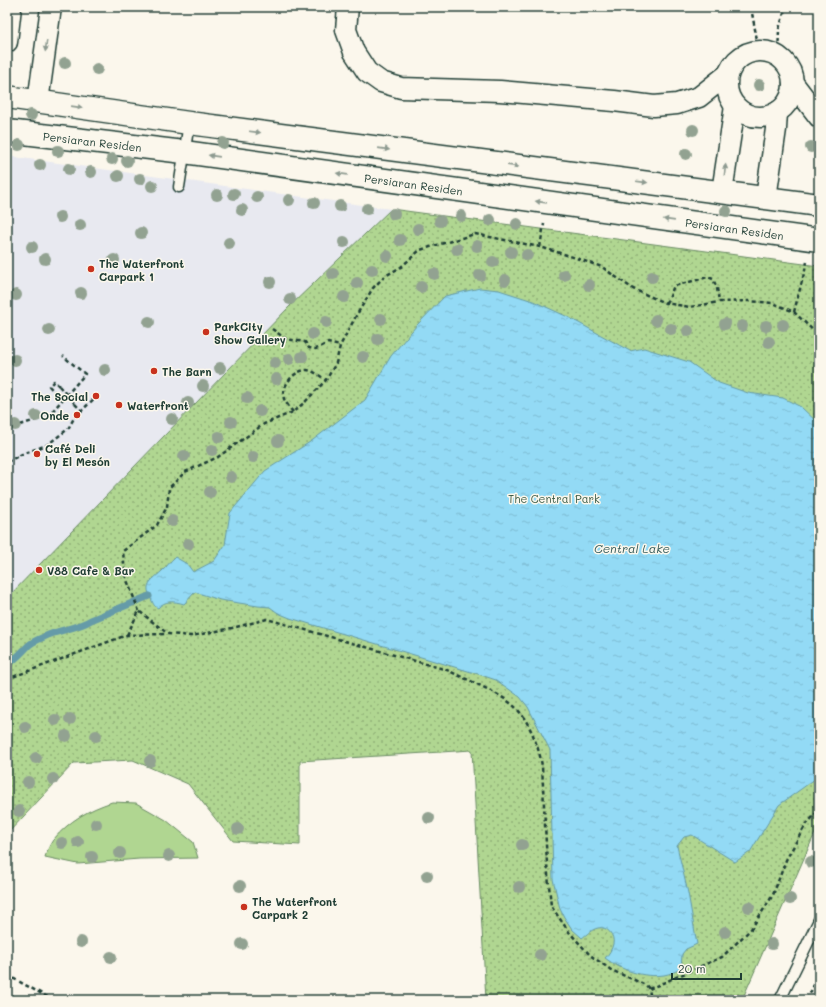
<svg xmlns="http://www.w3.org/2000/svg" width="826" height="1007" viewBox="0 0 826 1007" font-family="Mali,sans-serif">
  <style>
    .built { fill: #e8e9f0 }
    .green { fill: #b0d691; stroke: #688a62 }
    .park { fill: url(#park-dots); stroke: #688a62 }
    .water { fill: url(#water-ripples); stroke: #659ba8 }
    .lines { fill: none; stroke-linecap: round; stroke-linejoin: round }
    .stream { stroke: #659ba8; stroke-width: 7 }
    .service-casing { stroke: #1f3d34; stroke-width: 13 }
    .minor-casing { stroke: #1f3d34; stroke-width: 23 }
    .tertiary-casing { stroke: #1f3d34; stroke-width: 25 }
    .path { stroke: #1f3d34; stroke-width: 2.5; stroke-dasharray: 4 3; stroke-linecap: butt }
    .service { stroke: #fbf7ec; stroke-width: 10 }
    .minor { stroke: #fbf7ec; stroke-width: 20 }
    .tertiary { stroke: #fbf7ec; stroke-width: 22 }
    .path-bridge { stroke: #1f3d34; stroke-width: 2.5; stroke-dasharray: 4 3; stroke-linecap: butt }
    .tree { fill: #92a291 }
    .oneway { fill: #8d9a90 }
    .poi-dot { fill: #c8321e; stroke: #fbf7ec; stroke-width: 1.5 }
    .labels { text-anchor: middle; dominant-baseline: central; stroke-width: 3; stroke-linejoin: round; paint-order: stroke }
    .street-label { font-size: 11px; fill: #1f3d34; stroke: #fbf7ec }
    .poi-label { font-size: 11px; font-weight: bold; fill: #1f3d34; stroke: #fbf7ec; text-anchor: start }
    .park-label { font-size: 11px; fill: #3c5c47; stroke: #fbf7ec }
    .water-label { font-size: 12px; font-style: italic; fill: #365c5b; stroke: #fbf7ec }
  </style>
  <defs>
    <pattern id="park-dots" width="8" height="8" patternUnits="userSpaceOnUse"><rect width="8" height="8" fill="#b0d691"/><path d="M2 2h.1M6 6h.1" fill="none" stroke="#8faf77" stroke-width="1.8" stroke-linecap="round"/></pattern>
    <pattern id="water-ripples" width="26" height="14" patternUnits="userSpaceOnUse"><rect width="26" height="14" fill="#93daf5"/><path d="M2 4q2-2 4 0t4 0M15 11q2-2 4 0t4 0" fill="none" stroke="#7ebcd3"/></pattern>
  </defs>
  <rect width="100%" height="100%" fill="#fbf7ec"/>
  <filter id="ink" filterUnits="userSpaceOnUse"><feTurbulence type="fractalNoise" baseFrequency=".025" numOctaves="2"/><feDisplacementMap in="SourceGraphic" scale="8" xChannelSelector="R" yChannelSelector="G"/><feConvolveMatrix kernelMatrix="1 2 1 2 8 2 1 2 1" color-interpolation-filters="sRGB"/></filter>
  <g filter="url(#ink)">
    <path class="built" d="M7,156L391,209L289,307L9,596H7Z"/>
    <path class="green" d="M112,802L136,803L166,820L193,842L198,858L139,859L78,864L45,857C47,851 50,844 53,840C70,820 88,810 112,802Z"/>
    <path class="park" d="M391,209L819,266V827L815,833L742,1000H486L472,750L300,761V845L233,841L188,784L133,760L74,763L7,834V596H9L289,307Z"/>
    <path class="water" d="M480,288L499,290L533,301L568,317L630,351L644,348L689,362L719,383L748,393L783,398L801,407L819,424V776L779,805L750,852L735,862L692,835L684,837L677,846L688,893L697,944L686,949L682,954L681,969C676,971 670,974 664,975C643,978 621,970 605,958C609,954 612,949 613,944C615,935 607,926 598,928C592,929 586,935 582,938L572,929L564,917L560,909L553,879L550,750L528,707L520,697L496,680L478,674L290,618L278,613L270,607L258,606L220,600L195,592L184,604C174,601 165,600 158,608C154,606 154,605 152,601C143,584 150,582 162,571C167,567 170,561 175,557L187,564L193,572L214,561L225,545L230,513L265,471L313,440L365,400L391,356L417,325L445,296Z"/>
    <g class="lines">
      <path class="stream" d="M7,665C15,660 21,653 28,646C32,642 39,639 44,637C59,629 77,629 91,620L149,596"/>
      <defs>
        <g id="service">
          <path d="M179,187L189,123"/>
          <path d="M780,1000L819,920"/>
        </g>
        <g id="minor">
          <path d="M348,7L346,30L354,52L367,72L381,82L401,88L500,91L614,101L654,106L677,104L699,97L728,74"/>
          <path d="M7,42L11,7"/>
          <circle cx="760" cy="84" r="33"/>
          <path d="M793,83L819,117"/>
          <path d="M38,102L51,7"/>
          <path d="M722,192L735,106"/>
          <path d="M766,198L776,129L777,112"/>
        </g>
        <g id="tertiary">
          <path d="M7,97L189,123L819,205"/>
          <path id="s1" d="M7,131L184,152L819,240"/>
        </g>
      </defs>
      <use href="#service" class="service-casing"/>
      <use href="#minor" class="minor-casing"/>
      <use href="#tertiary" class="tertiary-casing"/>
      <g class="path">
        <path d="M753,7L752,13L759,51"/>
        <path d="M778,57L779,29L786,7"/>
        <path d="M540,247L544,224"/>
        <path d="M665,303C672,296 670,294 674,286L708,277L713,279L717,288L719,302"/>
        <path d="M794,312L807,262"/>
        <path d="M272,329L286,339L305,342L309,348L316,349L328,343L340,346"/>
        <path d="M59,386L54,381L49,386L62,400"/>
        <path d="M75,404L82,411"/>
        <path d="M293,412C290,408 286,403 284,399C281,386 294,370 307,370C314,371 320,376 326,380"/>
        <path d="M7,429L36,420L50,414L85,374L63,356"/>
        <path d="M7,462L24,453L47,445L68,429L74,418L100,393"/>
        <path d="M139,611L125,575L123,551L157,525L167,507L169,488L185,472L218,457L264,424L293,412L305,402L326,380L336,363L340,346L356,316L373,288L385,276L401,267L420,250L475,234L540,247L570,256L602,267L633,289L665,303L690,307L719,302L749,301L773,303L794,312L819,336"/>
        <path d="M127,635L139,611L168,634"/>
        <path d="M7,658L12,671"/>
        <path d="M7,679L127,635L168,634L192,636L232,628L267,619L447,670C467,680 499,692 515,707C529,720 539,747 542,766L547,864L551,906L569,932L590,955L611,970L646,985L649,989L651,1000"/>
        <path d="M7,975L53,1000"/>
        <path d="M649,989L722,957L751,929L773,895L786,860L805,826L819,810"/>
        <path d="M807,1000L819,974"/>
      </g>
      <use href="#service" class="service"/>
      <use href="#minor" class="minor"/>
      <use href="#tertiary" class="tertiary"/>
      <path class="path-bridge" d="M59,386L75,404"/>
    </g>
    <g class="tree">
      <circle cx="65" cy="63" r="6"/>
      <circle cx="97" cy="69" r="6"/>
      <circle cx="759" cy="85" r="6"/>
      <circle cx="31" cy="115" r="6"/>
      <circle cx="693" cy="130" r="6"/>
      <circle cx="223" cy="143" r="6"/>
      <circle cx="19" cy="145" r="6"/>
      <circle cx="811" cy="147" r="6"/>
      <circle cx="58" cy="151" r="6"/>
      <circle cx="686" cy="154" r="6"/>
      <circle cx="112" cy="159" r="6"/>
      <circle cx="127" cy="161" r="6"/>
      <circle cx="40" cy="165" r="6"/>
      <circle cx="69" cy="169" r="6"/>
      <circle cx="91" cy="172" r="6"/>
      <circle cx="118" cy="176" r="6"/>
      <circle cx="140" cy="179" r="6"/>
      <circle cx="152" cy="186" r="6"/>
      <circle cx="234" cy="194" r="6"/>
      <circle cx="217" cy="195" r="6"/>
      <circle cx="257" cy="197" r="6"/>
      <circle cx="289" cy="200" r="6"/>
      <circle cx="314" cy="203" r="6"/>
      <circle cx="340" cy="206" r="6"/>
      <circle cx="367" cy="209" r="6"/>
      <circle cx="242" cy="210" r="6"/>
      <circle cx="726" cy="211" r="6"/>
      <circle cx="394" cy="214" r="6"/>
      <circle cx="461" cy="216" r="6"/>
      <circle cx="60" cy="217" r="6"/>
      <circle cx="490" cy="220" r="6"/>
      <circle cx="440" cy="221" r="6"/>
      <circle cx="517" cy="224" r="6"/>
      <circle cx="80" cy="225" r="6"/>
      <circle cx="418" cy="229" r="6"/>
      <circle cx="141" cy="233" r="6"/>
      <circle cx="400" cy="240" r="6"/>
      <circle cx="344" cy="242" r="6"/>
      <circle cx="229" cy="243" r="6"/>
      <circle cx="477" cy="246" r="6"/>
      <circle cx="32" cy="247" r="6"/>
      <circle cx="457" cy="249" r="6"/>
      <circle cx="511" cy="252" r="6"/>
      <circle cx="527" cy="255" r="6"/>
      <circle cx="387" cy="256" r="6"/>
      <circle cx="45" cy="259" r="6"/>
      <circle cx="114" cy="260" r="6"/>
      <circle cx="493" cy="262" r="6"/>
      <circle cx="372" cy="270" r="6"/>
      <circle cx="333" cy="274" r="6"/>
      <circle cx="434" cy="274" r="6"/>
      <circle cx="480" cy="275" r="6"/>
      <circle cx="564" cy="275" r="6"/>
      <circle cx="652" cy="277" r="6"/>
      <circle cx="505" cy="280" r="6"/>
      <circle cx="270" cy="282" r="6"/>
      <circle cx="357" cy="283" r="6"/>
      <circle cx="589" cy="285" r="6"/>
      <circle cx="421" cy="287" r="6"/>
      <circle cx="81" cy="293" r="6"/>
      <circle cx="16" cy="295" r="6"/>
      <circle cx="344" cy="297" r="6"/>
      <circle cx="290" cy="299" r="6"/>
      <circle cx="381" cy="319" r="6"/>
      <circle cx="656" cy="320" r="6"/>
      <circle cx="149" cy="322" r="6"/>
      <circle cx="326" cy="322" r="6"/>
      <circle cx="725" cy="324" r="6"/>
      <circle cx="783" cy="325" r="6"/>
      <circle cx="742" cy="326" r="6"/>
      <circle cx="766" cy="326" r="6"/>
      <circle cx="671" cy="329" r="6"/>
      <circle cx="49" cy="330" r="6"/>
      <circle cx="688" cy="331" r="6"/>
      <circle cx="313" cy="334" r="6"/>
      <circle cx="378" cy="339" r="6"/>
      <circle cx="769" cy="342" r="6"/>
      <circle cx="302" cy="357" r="6"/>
      <circle cx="363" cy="357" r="6"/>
      <circle cx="289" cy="359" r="6"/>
      <circle cx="15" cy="360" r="6"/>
      <circle cx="275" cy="363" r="6"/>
      <circle cx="220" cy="368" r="6"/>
      <circle cx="105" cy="370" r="6"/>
      <circle cx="276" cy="379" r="6"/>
      <circle cx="203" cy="386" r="6"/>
      <circle cx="247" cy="398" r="6"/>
      <circle cx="188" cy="403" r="6"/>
      <circle cx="260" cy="411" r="6"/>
      <circle cx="36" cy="416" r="6"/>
      <circle cx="172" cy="419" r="6"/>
      <circle cx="231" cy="422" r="6"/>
      <circle cx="15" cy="425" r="6"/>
      <circle cx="219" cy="437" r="6"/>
      <circle cx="278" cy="441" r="6"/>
      <circle cx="212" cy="450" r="6"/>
      <circle cx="184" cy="456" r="6"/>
      <circle cx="253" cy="457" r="6"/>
      <circle cx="231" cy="477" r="6"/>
      <circle cx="210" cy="492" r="6"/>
      <circle cx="172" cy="521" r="6"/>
      <circle cx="188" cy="544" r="6"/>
      <circle cx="70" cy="719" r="6"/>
      <circle cx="55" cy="720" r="6"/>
      <circle cx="25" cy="727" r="6"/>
      <circle cx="66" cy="736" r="6"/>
      <circle cx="96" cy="736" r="6"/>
      <circle cx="36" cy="758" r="6"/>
      <circle cx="150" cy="761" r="6"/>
      <circle cx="53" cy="779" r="6"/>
      <circle cx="28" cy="782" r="6"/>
      <circle cx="19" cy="811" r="6"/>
      <circle cx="429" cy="818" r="6"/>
      <circle cx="96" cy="824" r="6"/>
      <circle cx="238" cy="829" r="6"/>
      <circle cx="78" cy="842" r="6"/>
      <circle cx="62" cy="843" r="6"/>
      <circle cx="522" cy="845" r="6"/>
      <circle cx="120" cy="853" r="6"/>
      <circle cx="169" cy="856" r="6"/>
      <circle cx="92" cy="857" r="6"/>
      <circle cx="811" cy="862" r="6"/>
      <circle cx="427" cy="876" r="6"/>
      <circle cx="240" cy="886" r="6"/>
      <circle cx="519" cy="887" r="6"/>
      <circle cx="790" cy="899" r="6"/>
      <circle cx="749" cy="907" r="6"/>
      <circle cx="725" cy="932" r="6"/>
      <circle cx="81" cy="942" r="6"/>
      <circle cx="242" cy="944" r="6"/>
      <circle cx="772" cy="944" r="6"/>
      <circle cx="540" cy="955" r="6"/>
      <circle cx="111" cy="957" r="6"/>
    </g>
    <defs><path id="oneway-solid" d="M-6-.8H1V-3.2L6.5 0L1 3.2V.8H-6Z"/></defs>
    <g class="oneway">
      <use href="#oneway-solid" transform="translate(46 46) rotate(98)"/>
      <use href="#oneway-solid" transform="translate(77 107) rotate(8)"/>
      <use href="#oneway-solid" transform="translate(255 132) rotate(7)"/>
      <use href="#oneway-solid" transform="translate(384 149) rotate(8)"/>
      <use href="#oneway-solid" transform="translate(214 156) rotate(-172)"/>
      <use href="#oneway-solid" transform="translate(513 166) rotate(8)"/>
      <use href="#oneway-solid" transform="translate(725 170) rotate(-83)"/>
      <use href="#oneway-solid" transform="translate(342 174) rotate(-172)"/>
      <use href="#oneway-solid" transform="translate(642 182) rotate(7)"/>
      <use href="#oneway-solid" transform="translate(541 202) rotate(-172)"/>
      <use href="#oneway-solid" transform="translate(669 220) rotate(-172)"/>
    </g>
  </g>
  <g class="poi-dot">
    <circle cx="91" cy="269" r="4"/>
    <circle cx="206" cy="332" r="4"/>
    <circle cx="154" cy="371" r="4"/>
    <circle cx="96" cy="396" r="4"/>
    <circle cx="119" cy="405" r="4"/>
    <circle cx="77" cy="415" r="4"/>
    <circle cx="37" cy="454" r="4"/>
    <circle cx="39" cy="570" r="4"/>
    <circle cx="244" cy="907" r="4"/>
  </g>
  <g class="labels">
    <g class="street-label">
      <text stroke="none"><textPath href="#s1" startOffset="86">Persiaran Residen</textPath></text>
      <text stroke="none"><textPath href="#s1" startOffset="410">Persiaran Residen</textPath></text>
      <text stroke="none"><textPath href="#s1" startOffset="734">Persiaran Residen</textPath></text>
    </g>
    <g class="poi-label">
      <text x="99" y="263">The Waterfront<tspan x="99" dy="13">Carpark 1</tspan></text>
      <text x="214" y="326">ParkCity<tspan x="214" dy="13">Show Gallery</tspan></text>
      <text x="162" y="371">The Barn</text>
      <text x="88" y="396" text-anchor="end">The Social</text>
      <text x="127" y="405">Waterfront</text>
      <text x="69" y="415" text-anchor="end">Onde</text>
      <text x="45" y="448">Café Deli<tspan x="45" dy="13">by El Mesón</tspan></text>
      <text x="47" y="570">V88 Cafe &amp; Bar</text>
      <text x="252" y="901">The Waterfront<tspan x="252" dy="13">Carpark 2</tspan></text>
    </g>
    <g class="park-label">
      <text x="554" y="498">The Central Park</text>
    </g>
    <g class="water-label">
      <text x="632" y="548">Central Lake</text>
    </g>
  </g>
  <rect width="826" height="1007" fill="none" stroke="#fbf7ec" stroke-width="24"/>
  <rect x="12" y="12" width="802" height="983" fill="none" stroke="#1f3d34" stroke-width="1.5" filter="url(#ink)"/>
  <path d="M672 973v6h69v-6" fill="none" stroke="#1f3d34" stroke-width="2"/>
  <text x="678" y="973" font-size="12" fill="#1f3d34" stroke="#fbf7ec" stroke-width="3" paint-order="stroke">20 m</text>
</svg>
